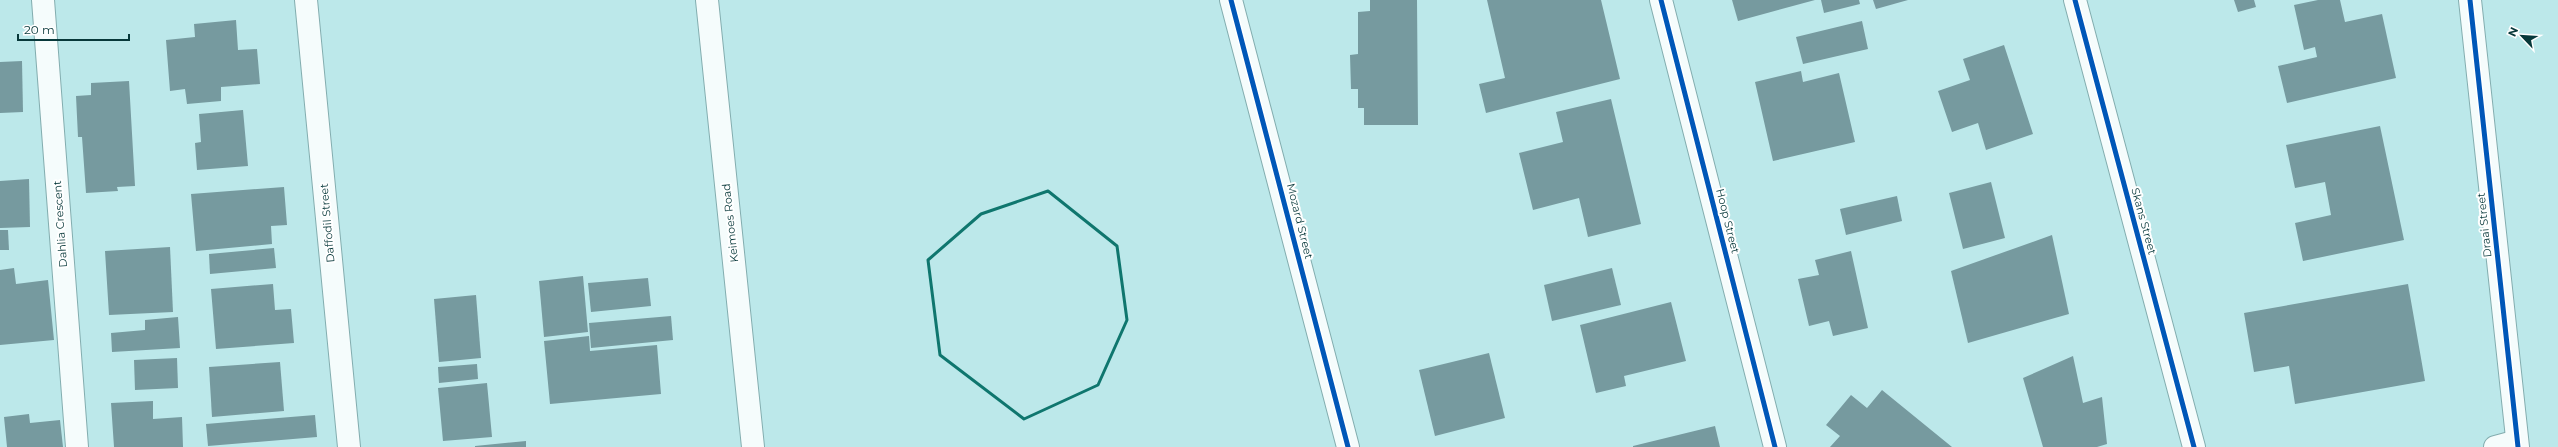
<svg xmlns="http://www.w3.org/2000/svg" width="2558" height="447" viewBox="0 0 2558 447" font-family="Montserrat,sans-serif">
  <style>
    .building { fill: #769a9f }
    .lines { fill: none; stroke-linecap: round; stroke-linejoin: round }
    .street-casing { stroke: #83adaf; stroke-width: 24 }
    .secondary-casing { stroke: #83adaf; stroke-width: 24 }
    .street { stroke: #f5fcfc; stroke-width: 22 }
    .secondary { stroke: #f5fcfc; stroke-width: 22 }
    .cycleway-casing { stroke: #fff; stroke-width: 8 }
    .cycleway { stroke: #0057b8; stroke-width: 5 }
    .marked { fill: none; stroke: #0f766e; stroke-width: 3; stroke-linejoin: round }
    .labels { text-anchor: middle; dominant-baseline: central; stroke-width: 4; stroke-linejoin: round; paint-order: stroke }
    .street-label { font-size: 11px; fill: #07383a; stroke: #fff }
  </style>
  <rect width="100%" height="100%" fill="#bce8ea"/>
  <g class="building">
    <path d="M1370,0H1417L1418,125H1364V108H1358V89H1351L1350,55L1358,54V12L1370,11Z"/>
    <path d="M1487,0H1601L1620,79L1486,113L1479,84L1505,78Z"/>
    <path d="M1732,0H1815L1738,21Z"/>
    <path d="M1821,0H1859L1860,4L1824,13Z"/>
    <path d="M1873,0H1908L1876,9Z"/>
    <path d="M2234,0H2254L2256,7L2238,12Z"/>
    <path d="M2318,0H2340L2345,22L2382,14L2396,78L2287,103L2278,66L2317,57L2315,47L2304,50L2294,5Z"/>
    <path d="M236,20L238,50L257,49L260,84L221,87V101L187,104L185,89L170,91L166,40L195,37L194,24Z"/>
    <path d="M1862,21L1868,49L1803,64L1796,37Z"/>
    <path d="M2004,45L2033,134L1986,150L1978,123L1952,132L1938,91L1970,80L1963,59Z"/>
    <path d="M22,61L23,112L0,113V62Z"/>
    <path d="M1801,71L1803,82L1839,73L1855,142L1773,161L1755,82Z"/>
    <path d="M129,81L135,186L117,187L118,191L86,193L82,137H78L76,96L91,95V83Z"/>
    <path d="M1611,99L1641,224L1588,237L1579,198L1533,210L1519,153L1563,142L1556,112Z"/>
    <path d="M243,110L248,166L197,170L195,143L201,142L199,114Z"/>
    <path d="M2380,126L2404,240L2303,261L2295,223L2331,215L2325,182L2295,188L2286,145Z"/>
    <path d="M29,179L30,227L0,228V181Z"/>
    <path d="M1991,182L2005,238L1963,249L1949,193Z"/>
    <path d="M284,187L287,225L271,226L272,244L196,251L191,194Z"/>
    <path d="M1897,196L1902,221L1846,235L1840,209Z"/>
    <path d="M0,230H8L9,250H0Z"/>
    <path d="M2052,235L2069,314L1968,343L1951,271Z"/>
    <path d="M170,247L173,312L109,315L105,251Z"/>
    <path d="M274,248L276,268L210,274L209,254Z"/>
    <path d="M1851,251L1868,328L1833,336L1829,321L1809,326L1798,279L1819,275L1815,260Z"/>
    <path d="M14,268L16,284L48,280L54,340L0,345V270Z"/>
    <path d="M1612,268L1621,305L1552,321L1544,285Z"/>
    <path d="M583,276L588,332L544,337L539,281Z"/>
    <path d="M648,278L651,306L591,312L588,283Z"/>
    <path d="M273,284L275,310L291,309L294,343L216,349L211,289Z"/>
    <path d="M2408,284L2425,381L2295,404L2289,366L2254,372L2244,313Z"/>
    <path d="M476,295L481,358L439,362L434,299Z"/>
    <path d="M1671,302L1686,361L1624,376L1626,386L1596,393L1580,325Z"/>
    <path d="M671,316L673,340L591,348L589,323Z"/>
    <path d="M178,317L180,348L112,352L111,333L145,330V320Z"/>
    <path d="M589,336L590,351L657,345L661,394L550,404L544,341Z"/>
    <path d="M1489,353L1505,418L1435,436L1419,370Z"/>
    <path d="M2073,356L2083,403L2102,397L2107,444L2097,447H2043L2023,378Z"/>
    <path d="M177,358L178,388L135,390L134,360Z"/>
    <path d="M280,362L284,411L212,417L209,367Z"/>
    <path d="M477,364L478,379L439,383L438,367Z"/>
    <path d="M487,383L492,437L443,441L438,388Z"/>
    <path d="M1882,390L1952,447H1830L1840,436L1826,425L1851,395L1867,408Z"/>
    <path d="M153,401V419L182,417L183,447H114L111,403Z"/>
    <path d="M29,414L30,423L60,420L63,447H7L4,417Z"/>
    <path d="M315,415L317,437L208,446L206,424Z"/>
    <path d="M1715,426L1720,447H1633V446Z"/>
    <path d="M526,441V447H475V446Z"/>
  </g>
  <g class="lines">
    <defs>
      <g id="street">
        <path d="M43,0L77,447"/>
        <path d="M306,0L349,447"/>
        <path d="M1231,0L1348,447"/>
        <path d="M1661,0L1775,447"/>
        <path d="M2075,0L2194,447"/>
        <path d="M2470,0L2518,447"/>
        <path d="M2495,447L2517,441"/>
      </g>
      <path id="secondary" d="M707,0L753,447"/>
    </defs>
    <use href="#street" class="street-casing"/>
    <use href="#secondary" class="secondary-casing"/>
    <use href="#street" class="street"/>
    <use href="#secondary" class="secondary"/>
    <defs>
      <g id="cycleway">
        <path d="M1231,0L1348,447"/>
        <path d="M1661,0L1775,447"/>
        <path d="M2075,0L2194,447"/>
        <path d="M2470,0L2518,447"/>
      </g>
    </defs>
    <use href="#cycleway" class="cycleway-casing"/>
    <use href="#cycleway" class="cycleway"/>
  </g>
  <path class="marked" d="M1048,191L1117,246L1127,320L1098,385L1024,419L940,355L928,260L981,214Z"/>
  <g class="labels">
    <g class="street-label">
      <text transform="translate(1300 221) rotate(76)">Mozard Street</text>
      <text transform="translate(1728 221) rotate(76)">Hoop Street</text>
      <text transform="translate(2144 221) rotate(75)">Skans Street</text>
      <text transform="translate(327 223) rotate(-95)">Daffodil Street</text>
      <text transform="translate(730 223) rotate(-96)">Keimoes Road</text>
      <text transform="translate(60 224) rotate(-94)">Dahlia Crescent</text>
      <text transform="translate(2484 225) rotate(-96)">Draai Street</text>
    </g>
  </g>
  <g transform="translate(2522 36) rotate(295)" stroke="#ffffff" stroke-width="3" paint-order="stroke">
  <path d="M0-3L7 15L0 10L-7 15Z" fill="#07383a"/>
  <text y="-6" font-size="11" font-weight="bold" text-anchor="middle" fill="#07383a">N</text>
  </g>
  <path d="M18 34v6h111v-6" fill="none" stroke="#07383a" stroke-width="2"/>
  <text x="24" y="34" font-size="12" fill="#07383a" stroke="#ffffff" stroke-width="3" paint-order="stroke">20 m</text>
</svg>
